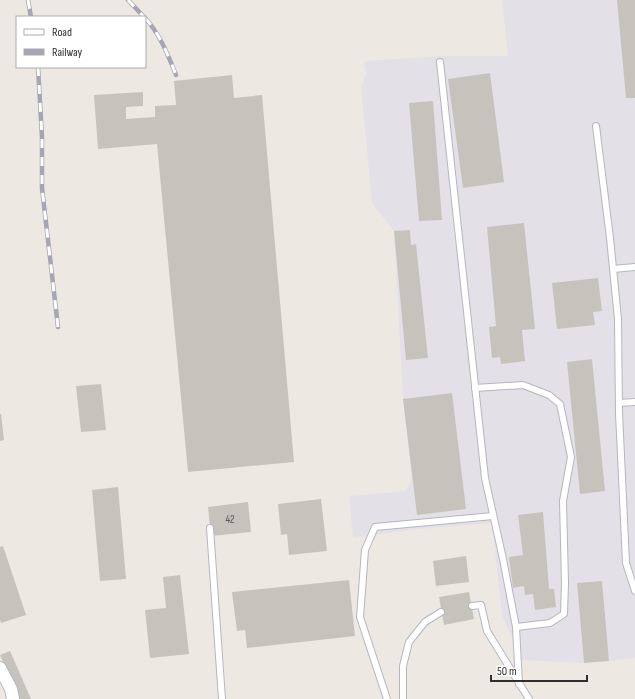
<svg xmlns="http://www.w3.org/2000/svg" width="635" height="699" viewBox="0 0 635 699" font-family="'Sofia Sans Condensed',sans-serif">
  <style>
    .industrial { fill: #e3e1e7 }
    .building { fill: #c6c3bd }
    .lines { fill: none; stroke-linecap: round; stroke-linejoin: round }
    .lane-casing { stroke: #b5b6c0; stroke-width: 8 }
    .street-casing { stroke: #b5b6c0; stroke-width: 14 }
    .lane { stroke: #fff; stroke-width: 6 }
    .street { stroke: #fff; stroke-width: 12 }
    .rail-casing { stroke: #a5a5b5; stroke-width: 4.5 }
    .rail { stroke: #fff; stroke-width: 3; stroke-dasharray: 9; stroke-linecap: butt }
    .labels { text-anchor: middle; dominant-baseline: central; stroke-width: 3; stroke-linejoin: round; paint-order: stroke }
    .number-label { font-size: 11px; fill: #545352 }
  </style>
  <rect width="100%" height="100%" fill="#ede9e2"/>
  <path class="industrial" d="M502,0H635V658L609,661L602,581L577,583L584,663L520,660L516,644L502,616L492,523L408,530L353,538L349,496L406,491L412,480L403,399L394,231L372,203L361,87L366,74L364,61L443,56H508Z"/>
  <g class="building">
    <path d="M617,0H635V98H626Z"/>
    <path d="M490,73L504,182L463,188L448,79Z"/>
    <path d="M232,75L234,98L262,95L294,462L188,472L157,144L98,149L94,95L143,92V106L126,107V119L155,117V106L176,105L174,81Z"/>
    <path d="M433,101L442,220L419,221L409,103Z"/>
    <path d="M524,223L535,329L522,330L525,361L501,364L500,357L492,358L489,327L496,326L487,227Z"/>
    <path d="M410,230L411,245L416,244L428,358L406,360L394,231Z"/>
    <path d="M598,278L602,311L593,312L595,325L557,329L552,283Z"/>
    <path d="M592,359L605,491L580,494L567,362Z"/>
    <path d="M101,384L106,430L81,432L76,386Z"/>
    <path d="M452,393L466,509L417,515L403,399Z"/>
    <path d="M0,414H1L4,440L0,441Z"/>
    <path d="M118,487L126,579L100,581L92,490Z"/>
    <path d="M321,499L327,551L289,555L287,534L281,535L278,504Z"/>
    <path d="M248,502L251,532L211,536L208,507Z"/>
    <path d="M543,512L549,589H554L556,607L535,610L533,594L525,595L524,586L513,588L509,557L523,555L518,515Z"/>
    <path d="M3,546L26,615L1,623L0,620V547Z"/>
    <path d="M466,556L469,582L436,586L433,561Z"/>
    <path d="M180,575L189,654L150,658L145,610L166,608L163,577Z"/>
    <path d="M349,580L355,636L247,648L245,630L237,631L232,592Z"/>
    <path d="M602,581L609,661L584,663L577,583Z"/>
    <path d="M469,592L474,619L444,625L439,597Z"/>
    <path d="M10,651L31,699H20L0,655Z"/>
  </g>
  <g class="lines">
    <defs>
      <g id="lane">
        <path d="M440,62L485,478L503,559L516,627L519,684"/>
        <path d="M596,126L610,238L618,319L619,413L626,563L635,591"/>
        <path d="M613,269L635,267"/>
        <path d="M475,388L523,385L549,395L560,404L571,457L563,501L565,583L564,614L550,623L516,627"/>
        <path d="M619,403L635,402"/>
        <path d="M210,528L222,699"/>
        <path d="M472,606L481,605L487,631L529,699"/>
        <path d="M387,699L360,617L365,550L375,527L493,516"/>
        <path d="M403,699V666L409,642L425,622L441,612"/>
      </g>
      <path id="street" d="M0,668L11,689L13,699"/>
    </defs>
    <use href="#lane" class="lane-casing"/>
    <use href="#street" class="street-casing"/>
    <use href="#lane" class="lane"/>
    <use href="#street" class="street"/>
    <defs>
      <g id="rail">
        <path d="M28,0L31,17"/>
        <path d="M128,0L144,17"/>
        <path d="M145,18C160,34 168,55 176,75"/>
        <path d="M38,67L42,137V188L58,327"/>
      </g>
    </defs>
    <use href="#rail" class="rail-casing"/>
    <use href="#rail" class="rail"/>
  </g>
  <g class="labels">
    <g class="number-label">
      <text x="230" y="519">42</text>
    </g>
  </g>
  <rect x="16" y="16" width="130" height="52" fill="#ffffff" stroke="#ababab"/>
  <rect x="24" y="29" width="20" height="6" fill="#ffffff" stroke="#ababab"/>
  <text x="52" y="36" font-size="12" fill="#2e2e2e">Road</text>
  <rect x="24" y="49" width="20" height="6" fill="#a5a5b5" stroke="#ababab"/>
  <text x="52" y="56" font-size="12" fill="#2e2e2e">Railway</text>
  <path d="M491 675v6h96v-6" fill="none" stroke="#2e2e2e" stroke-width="2"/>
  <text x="497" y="675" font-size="12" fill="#2e2e2e" stroke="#ffffff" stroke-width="3" paint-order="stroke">50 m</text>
</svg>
